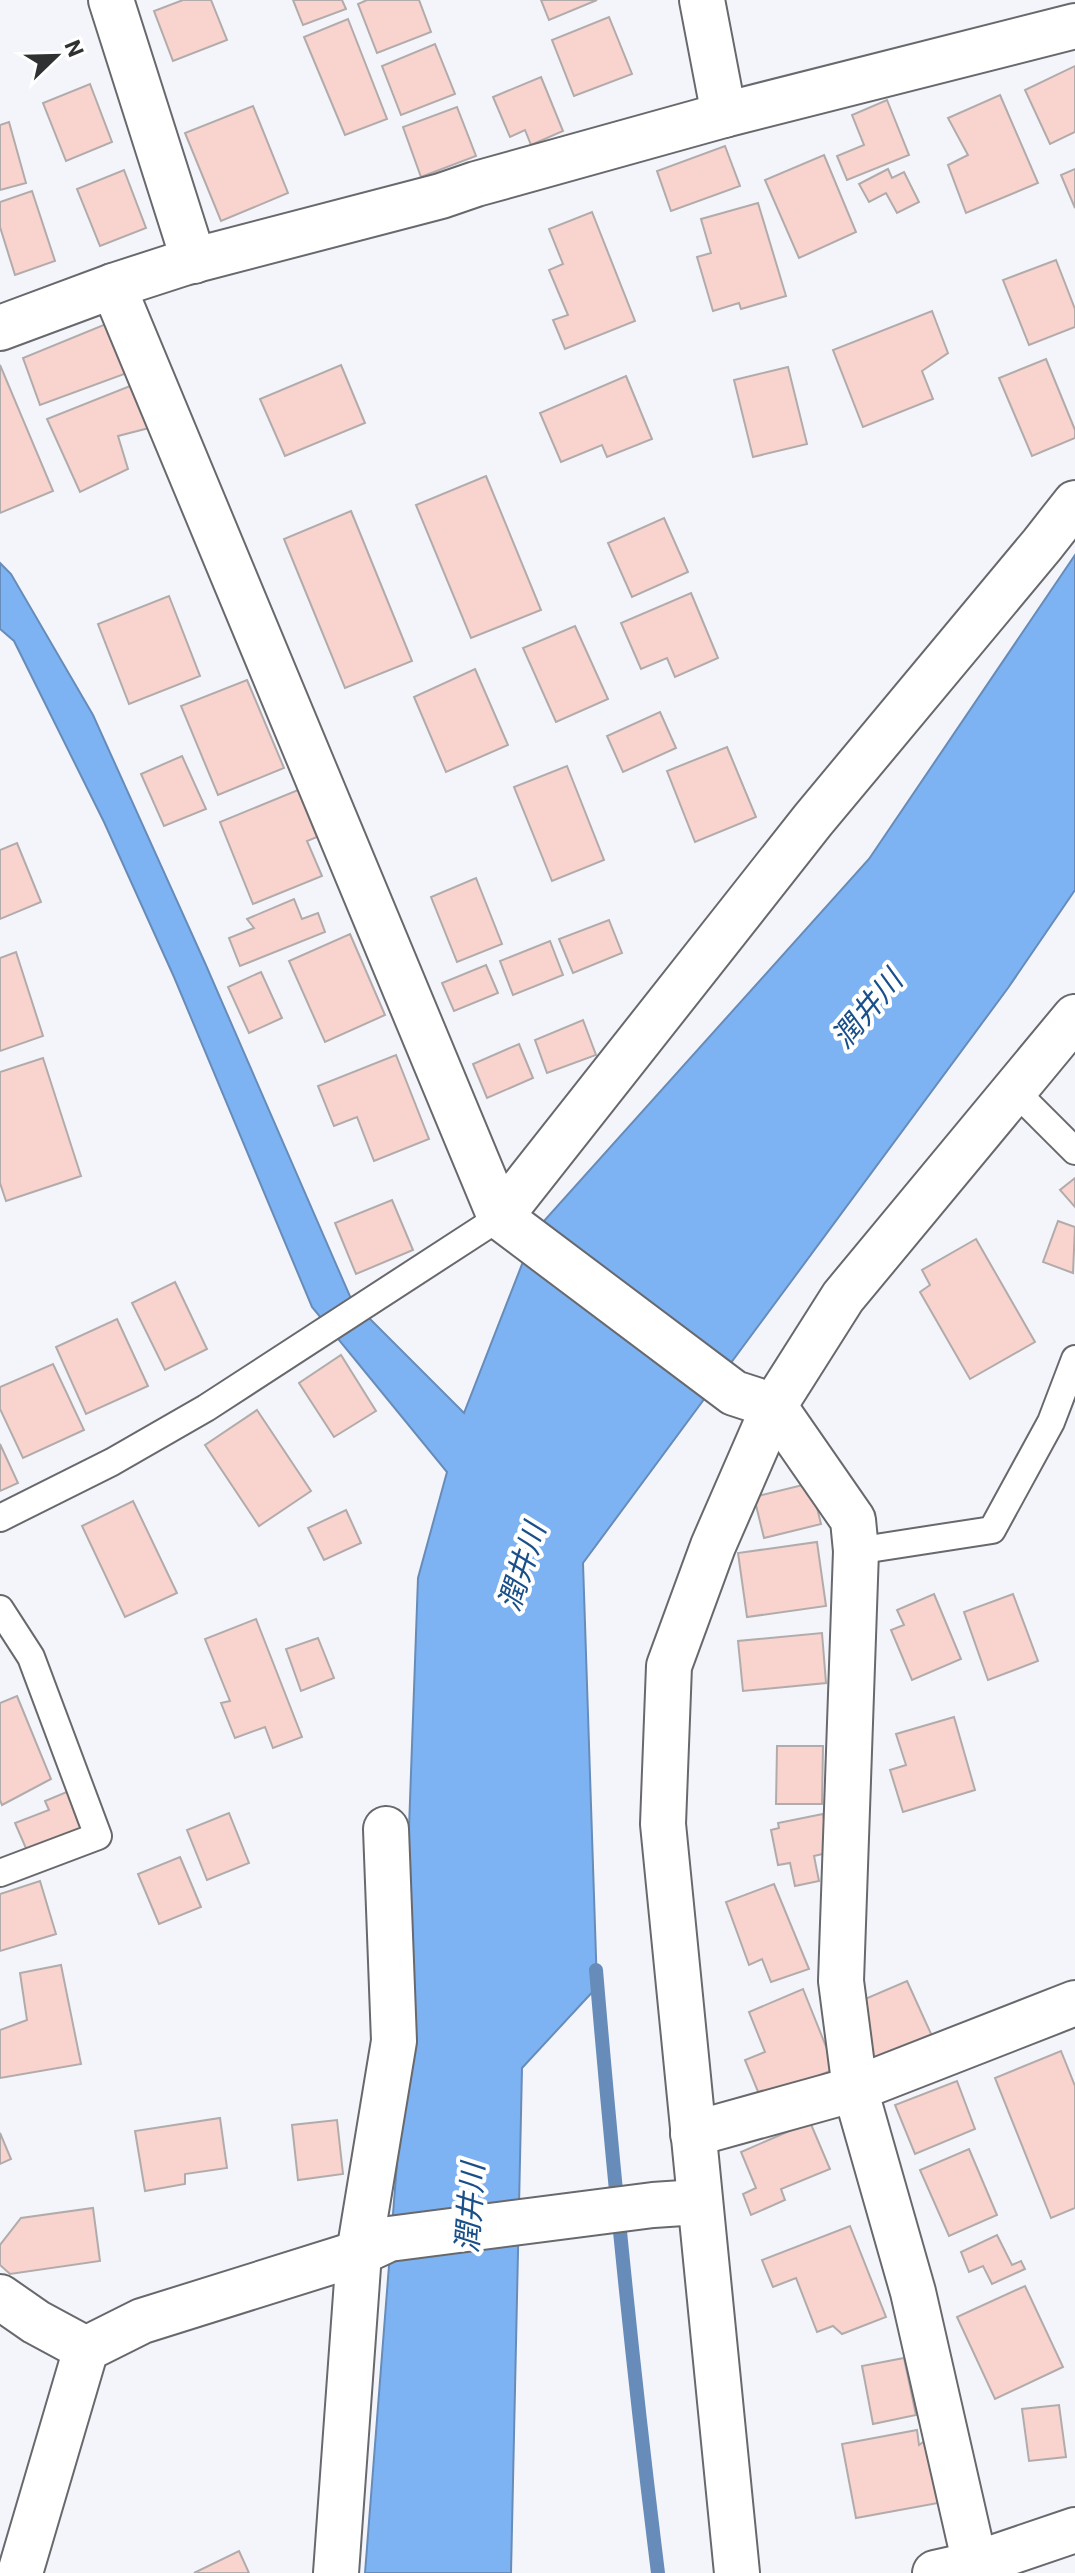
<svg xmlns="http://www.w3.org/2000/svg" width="1075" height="2573" viewBox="0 0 1075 2573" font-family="Roboto,'Noto Sans JP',sans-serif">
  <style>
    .water { fill: #7eb3f3; stroke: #678cb9; stroke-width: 2 }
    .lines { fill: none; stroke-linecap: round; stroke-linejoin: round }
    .stream { stroke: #678cb9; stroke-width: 14 }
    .building { fill: #f9d3ce; stroke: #b1acab; stroke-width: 2 }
    .service-casing { stroke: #68696d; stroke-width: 30 }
    .minor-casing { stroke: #68696d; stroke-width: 48 }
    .tertiary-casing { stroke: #68696d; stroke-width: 48 }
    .service { stroke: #fff; stroke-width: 26 }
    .minor { stroke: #fff; stroke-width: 44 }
    .tertiary { stroke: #fff; stroke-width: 44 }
    .labels { text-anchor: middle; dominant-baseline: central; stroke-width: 8; stroke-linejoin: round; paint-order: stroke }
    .water-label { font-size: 30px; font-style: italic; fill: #1a508a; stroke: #fff }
  </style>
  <rect width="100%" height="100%" fill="#f4f5fa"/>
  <path class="water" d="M1075,555V890L1008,988L583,1563L597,1987L522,2068L511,2573H365L397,2163L418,1578L447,1472L312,1307L174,977L104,822L14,641L0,629V563L11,574L93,715L205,963L352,1301L464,1413L535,1231L869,859Z"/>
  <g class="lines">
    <path class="stream" d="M596,1970C613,2171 633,2372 658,2573"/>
  </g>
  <g class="building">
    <path d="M183,0H211L227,40L173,61L154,11Z"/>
    <path d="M293,0H342L346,9L303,25Z"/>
    <path d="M367,0H419L431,32L377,53L358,4Z"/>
    <path d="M541,0H597L549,20Z"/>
    <path d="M609,17L632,74L574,96L552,40Z"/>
    <path d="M348,19L387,119L345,135L304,37Z"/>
    <path d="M435,44L455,94L401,115L382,66Z"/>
    <path d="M1075,66V132L1050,144L1025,90Z"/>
    <path d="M541,77L563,131L531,145L525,130L510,137L493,97Z"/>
    <path d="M90,84L112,142L66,161L43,103Z"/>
    <path d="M1000,95L1038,183L966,213L948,165L968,155L948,118Z"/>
    <path d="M887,100L909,155L847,180L837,156L864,145L852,115Z"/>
    <path d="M253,106L288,193L221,221L185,133Z"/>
    <path d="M457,107L476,156L421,177L403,127Z"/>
    <path d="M9,122L26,183L0,190V125Z"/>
    <path d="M725,146L740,186L671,211L657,171Z"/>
    <path d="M824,155L856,232L799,258L765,180Z"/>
    <path d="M888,169L892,178L904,172L919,202L897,213L886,193L869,202L859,184Z"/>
    <path d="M1075,169V208L1061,175Z"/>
    <path d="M124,170L146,228L100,246L77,189Z"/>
    <path d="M32,191L55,261L15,275L0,227V202Z"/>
    <path d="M758,203L786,296L741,309L739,303L713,311L697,257L711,253L701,219Z"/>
    <path d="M592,212L635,321L565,349L553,320L568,315L549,270L563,264L549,229Z"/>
    <path d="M1056,260L1075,309V327L1029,345L1003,280Z"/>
    <path d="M932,311L948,353L922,371L933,399L863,427L833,350Z"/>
    <path d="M106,324L127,373L40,405L23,358Z"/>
    <path d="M1046,359L1075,430V438L1032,456L999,378Z"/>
    <path d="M0,365L53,491L0,513Z"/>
    <path d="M341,365L365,423L285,456L260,399Z"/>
    <path d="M788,367L807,444L753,457L734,380Z"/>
    <path d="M626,376L652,439L607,457L602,445L561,462L540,413Z"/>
    <path d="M130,386L149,428L118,436L128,469L80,492L47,419Z"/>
    <path d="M486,476L541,610L471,638L416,505Z"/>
    <path d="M351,511L412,661L345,688L284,539Z"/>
    <path d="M664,518L688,572L632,597L608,543Z"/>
    <path d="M691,593L718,658L675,677L667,658L641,669L621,623Z"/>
    <path d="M169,596L200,676L129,704L98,624Z"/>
    <path d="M575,626L608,699L556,722L523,648Z"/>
    <path d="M475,669L508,745L446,772L414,697Z"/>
    <path d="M247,680L284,768L218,795L181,706Z"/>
    <path d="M660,712L676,748L623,772L607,736Z"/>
    <path d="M727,747L756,817L695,842L667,771Z"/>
    <path d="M182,756L206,809L164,826L141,774Z"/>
    <path d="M567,766L604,860L552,881L514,787Z"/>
    <path d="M298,790L317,837L307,841L322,876L253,904L220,822Z"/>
    <path d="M17,843L41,902L0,919V850Z"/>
    <path d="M476,878L502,944L457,962L431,897Z"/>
    <path d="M294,899L302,919L318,913L325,932L240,966L229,938L254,928L247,919Z"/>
    <path d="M609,920L622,953L573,973L559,939Z"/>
    <path d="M350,934L385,1015L325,1042L289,961Z"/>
    <path d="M550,941L563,975L513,995L500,961Z"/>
    <path d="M16,952L43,1036L0,1051V958Z"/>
    <path d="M486,965L498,993L454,1011L442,983Z"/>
    <path d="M261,972L282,1018L249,1033L228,987Z"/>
    <path d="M583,1020L596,1055L547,1073L535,1040Z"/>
    <path d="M519,1044L533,1078L487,1098L473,1064Z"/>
    <path d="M396,1055L429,1139L374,1161L357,1117L334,1126L318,1086Z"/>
    <path d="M43,1058L81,1176L6,1201L0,1183V1072Z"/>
    <path d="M1075,1178V1207L1060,1190Z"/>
    <path d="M392,1200L413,1250L356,1274L335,1223Z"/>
    <path d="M1058,1221L1075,1227L1073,1273L1043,1262Z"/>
    <path d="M976,1239L1035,1342L970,1379L920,1292L930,1285L922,1270Z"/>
    <path d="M175,1282L207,1349L165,1370L132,1303Z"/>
    <path d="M117,1319L148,1386L86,1414L56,1347Z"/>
    <path d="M341,1355L376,1411L334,1437L299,1383Z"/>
    <path d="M53,1364L84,1430L23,1458L0,1409V1387Z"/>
    <path d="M257,1410L311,1491L259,1526L205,1445Z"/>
    <path d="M0,1444L18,1483L0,1491Z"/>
    <path d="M811,1483L821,1524L764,1538L754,1497Z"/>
    <path d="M133,1501L177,1593L125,1617L82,1526Z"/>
    <path d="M346,1510L361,1543L324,1560L308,1528Z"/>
    <path d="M817,1542L826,1606L747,1617L738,1553Z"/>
    <path d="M934,1594L961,1659L912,1680L891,1630L904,1625L897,1610Z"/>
    <path d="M1013,1594L1038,1661L988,1680L964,1612Z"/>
    <path d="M256,1619L302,1737L273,1748L265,1727L235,1738L221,1703L230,1701L205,1639Z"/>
    <path d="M822,1633L826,1683L743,1691L738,1641Z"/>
    <path d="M318,1638L334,1678L301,1691L286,1649Z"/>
    <path d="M17,1696L51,1779L2,1805L0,1800V1703Z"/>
    <path d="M954,1717L975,1790L903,1812L890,1770L906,1765L896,1734Z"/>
    <path d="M777,1746H823L822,1804H776Z"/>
    <path d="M69,1791L85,1831L28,1853L15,1823L49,1810L45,1801Z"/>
    <path d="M229,1813L249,1863L207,1880L187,1830Z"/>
    <path d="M823,1814L831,1852L814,1856L819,1881L795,1886L790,1863L778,1865L771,1830L779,1828L778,1823Z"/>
    <path d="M180,1857L201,1907L159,1924L138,1874Z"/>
    <path d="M40,1881L56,1934L0,1951V1894Z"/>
    <path d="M774,1884L809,1969L771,1982L762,1959L749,1965L726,1902Z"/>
    <path d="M61,1965L81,2064L0,2078V2030L27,2020L20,1973Z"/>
    <path d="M907,1981L932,2036L875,2061L851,2005Z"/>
    <path d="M803,1989L835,2069L761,2099L745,2060L765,2052L749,2012Z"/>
    <path d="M1061,2051L1075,2086V2208L1051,2218L995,2078Z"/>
    <path d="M957,2081L975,2129L915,2154L895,2105Z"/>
    <path d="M220,2118L227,2168L185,2174V2184L145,2191L135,2131Z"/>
    <path d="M337,2120L343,2174L298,2180L292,2125Z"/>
    <path d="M810,2122L830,2169L781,2189L785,2200L751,2215L743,2194L756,2188L741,2152Z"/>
    <path d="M0,2133L11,2159L0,2164Z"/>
    <path d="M969,2149L997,2215L949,2236L920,2170Z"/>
    <path d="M93,2208L100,2261L10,2274L0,2265V2245L21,2218Z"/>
    <path d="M850,2226L886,2317L842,2334L833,2326L817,2332L796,2278L773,2287L762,2260Z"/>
    <path d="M997,2235L1012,2265L1021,2261L1025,2269L992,2284L983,2266L969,2272L961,2252Z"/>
    <path d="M1025,2286L1063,2367L995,2399L957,2317Z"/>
    <path d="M904,2358L916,2415L873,2424L862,2366Z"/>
    <path d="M1059,2405L1066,2457L1029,2461L1022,2409Z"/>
    <path d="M917,2430L919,2445L926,2440L938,2503L856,2518L842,2444Z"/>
    <path d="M239,2551L249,2573H194Z"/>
  </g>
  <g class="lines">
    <defs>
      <g id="service">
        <path d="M1014,1090L1075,1151"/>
        <path d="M0,1518L112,1462L206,1408L500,1217"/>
        <path d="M856,1551L992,1530L1051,1422L1075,1359"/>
        <path d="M0,1609L31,1657L98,1836L0,1873"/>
      </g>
      <g id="minor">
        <path d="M111,0L194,261"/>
        <path d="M702,0L724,115"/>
        <path d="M113,286L500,1217L734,1393L774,1406L853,1520L856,1551L841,1981L855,2089L913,2292L975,2564"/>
        <path d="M0,328L113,286L184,263L441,196L476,184L724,115L1075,26"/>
        <path d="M500,1217L813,820L1042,545L1075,503"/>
        <path d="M693,2134L855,2089L1075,2003"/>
        <path d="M0,2297L36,2322L86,2349"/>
        <path d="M20,2573L86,2349L142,2321L359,2253L389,2239L653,2205L698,2202"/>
        <path d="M336,2573L359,2253L394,2041L386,1829"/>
        <path d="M935,2573L975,2564L1075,2530"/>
      </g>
      <path id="tertiary" d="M737,2573L663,1824L669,1666L713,1546L774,1406L843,1297L1075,1017"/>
    </defs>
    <use href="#service" class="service-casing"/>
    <use href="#minor" class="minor-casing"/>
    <use href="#tertiary" class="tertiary-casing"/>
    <use href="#service" class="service"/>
    <use href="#minor" class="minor"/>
    <use href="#tertiary" class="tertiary"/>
  </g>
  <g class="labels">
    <g class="water-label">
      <text transform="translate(867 1009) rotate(-50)">潤井川</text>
      <text transform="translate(522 1567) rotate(-72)">潤井川</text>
      <text transform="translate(470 2208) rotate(-86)">潤井川</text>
    </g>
  </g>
  <g transform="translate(56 56) rotate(67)" stroke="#ffffff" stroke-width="6" paint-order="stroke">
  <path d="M0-6L14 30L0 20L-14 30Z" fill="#303132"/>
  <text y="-12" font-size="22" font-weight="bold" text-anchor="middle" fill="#303132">N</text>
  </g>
</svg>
